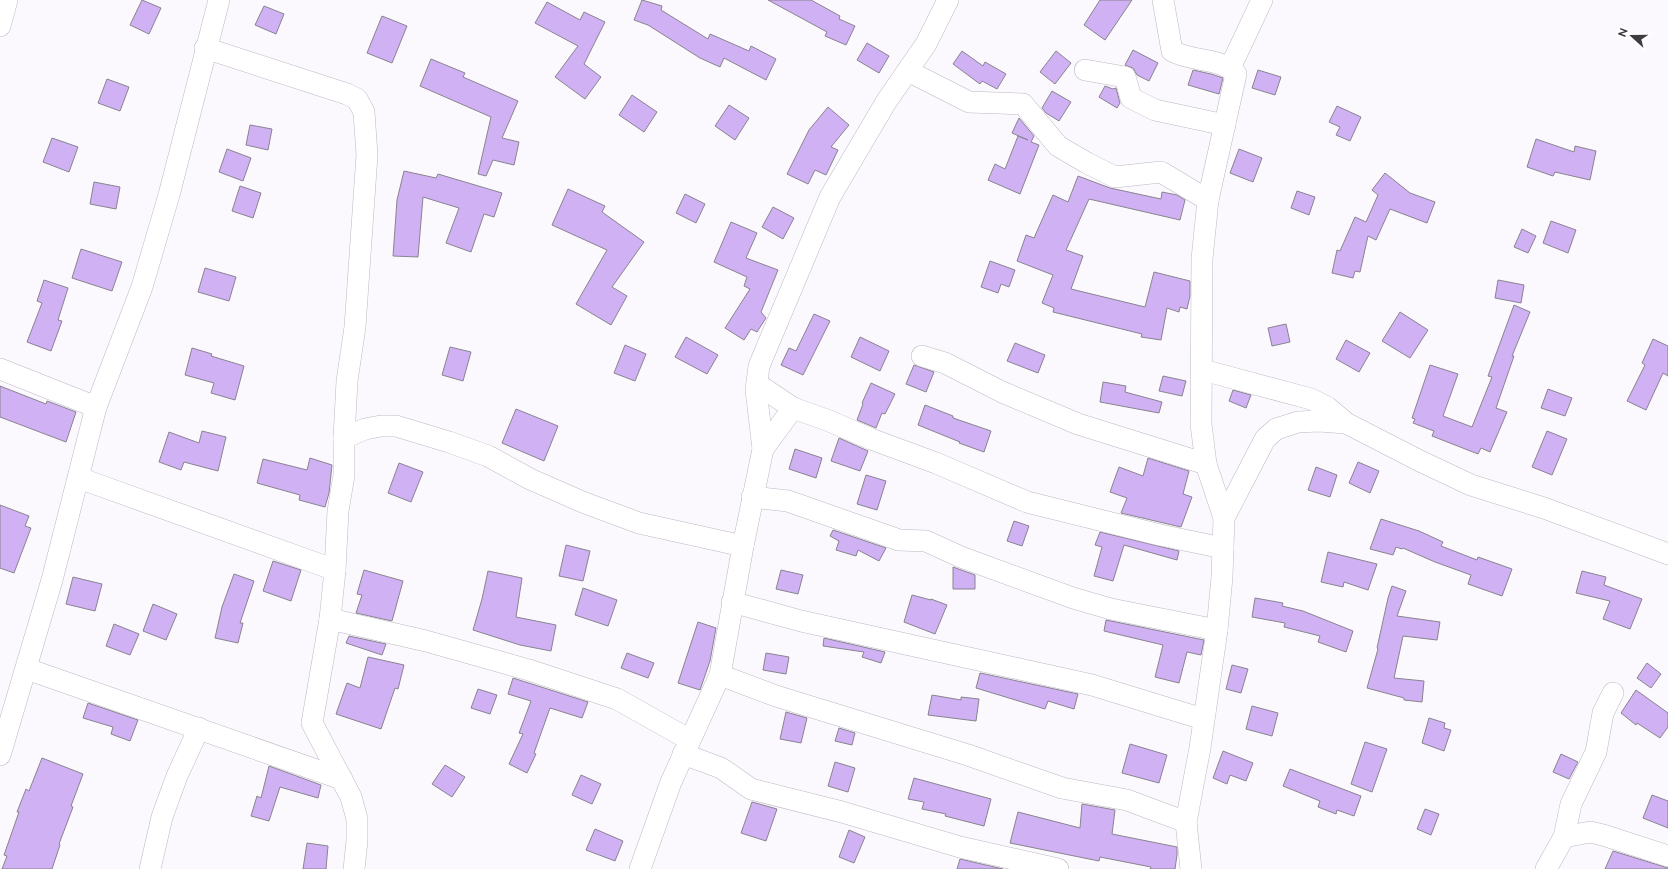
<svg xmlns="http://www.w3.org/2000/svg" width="1668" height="869" viewBox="0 0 1668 869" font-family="Raleway,sans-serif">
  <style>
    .building { fill: #cfb1f4; stroke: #89848f }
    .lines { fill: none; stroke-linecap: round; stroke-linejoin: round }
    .street-casing { stroke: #bdb8c4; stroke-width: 22 }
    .street { stroke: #fff; stroke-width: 21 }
  </style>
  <rect width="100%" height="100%" fill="#fbf9fe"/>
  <g class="building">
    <path d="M142,0L161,8L149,34L130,25Z"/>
    <path d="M642,0L662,6L661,10L708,39L710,34L749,51L751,46L776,59L766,80L724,58L720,67L700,58L648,25L634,20Z"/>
    <path d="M768,0H811L840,16L839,19L855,26L846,45L825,36L827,32Z"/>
    <path d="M1100,0H1132L1105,40L1084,25Z"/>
    <path d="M547,2L580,20L584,12L605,22L584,64L601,77L585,99L555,77L578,46L535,23Z"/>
    <path d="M264,6L284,14L276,34L255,25Z"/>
    <path d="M382,16L407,26L392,63L367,53Z"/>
    <path d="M867,43L889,56L879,73L857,60Z"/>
    <path d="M1133,50L1158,63L1149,81L1137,75L1133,68L1125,65Z"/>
    <path d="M962,51L983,66L985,62L1006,74L997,89L982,81L980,84L953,64Z"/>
    <path d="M1056,51L1071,63L1055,84L1040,72Z"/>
    <path d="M431,59L465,73L463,77L518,101L502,138L519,142L514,165L493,160L486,176L478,174L491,117L420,86Z"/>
    <path d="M1193,70L1211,74L1223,78L1219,94L1188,85Z"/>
    <path d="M1258,70L1281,77L1275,95L1252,88Z"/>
    <path d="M107,79L129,87L120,111L98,103Z"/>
    <path d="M1105,86L1113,89L1116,88L1120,103L1117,108L1099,97Z"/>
    <path d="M1052,91L1071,102L1059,121L1046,113L1042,108Z"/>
    <path d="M632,95L657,112L644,132L619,115Z"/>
    <path d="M729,105L749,118L735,140L715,126Z"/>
    <path d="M1337,106L1361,117L1350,141L1336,135L1340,127L1329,122Z"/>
    <path d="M828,107L849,125L831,147L838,150L826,175L815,170L808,184L787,174L809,130Z"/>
    <path d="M1019,118L1034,136L1031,142L1039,145L1020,194L988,180L995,164L1005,169L1018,136L1028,140L1012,133Z"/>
    <path d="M250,125L272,129L268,150L246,145Z"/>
    <path d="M52,138L78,147L69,172L43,162Z"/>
    <path d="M1536,139L1574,152L1575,146L1596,151L1590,180L1555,172L1553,176L1527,167Z"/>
    <path d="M227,149L251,158L243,181L219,172Z"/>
    <path d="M1239,149L1262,158L1253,182L1230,173Z"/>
    <path d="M404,171L436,178L438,174L502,193L494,217L484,214L471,252L446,243L459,208L423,197L418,257L393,256L397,200Z"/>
    <path d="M1385,173L1410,193L1435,202L1427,223L1390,209L1376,240L1368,236L1360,272L1355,271L1353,278L1332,273L1337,250L1340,251L1355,217L1366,222L1378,195L1372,190Z"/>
    <path d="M1078,176L1110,188L1161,199L1162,192L1177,195L1185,200L1180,220L1089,199L1066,250L1083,256L1071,289L1145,307L1154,272L1190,281V296L1187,309L1180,307L1179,312L1167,308L1161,340L1141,337L1142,334L1053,312L1054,308L1042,303L1053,275L1017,261L1026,235L1034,238L1053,195L1068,202Z"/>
    <path d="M94,182L120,187L116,209L90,204Z"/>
    <path d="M240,186L261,193L253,218L232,211Z"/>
    <path d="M568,189L605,206L602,212L644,242L612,287L627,296L611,325L576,304L607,250L552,225Z"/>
    <path d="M1297,191L1315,197L1309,215L1291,208Z"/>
    <path d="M685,194L705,204L696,223L676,213Z"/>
    <path d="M773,207L794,218L783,239L762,227Z"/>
    <path d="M1551,221L1576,230L1568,253L1543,243Z"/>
    <path d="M731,222L757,233L746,258L778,270L761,312L766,318L757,332L751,329L744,340L725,328L750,289L744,286L747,277L714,262Z"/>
    <path d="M1522,229L1536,236L1528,253L1514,247Z"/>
    <path d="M81,249L122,262L112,291L72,278Z"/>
    <path d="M990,261L1015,270L1009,287L1001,284L998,293L981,287Z"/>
    <path d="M205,268L236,277L229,301L198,292Z"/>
    <path d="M44,280L68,288L58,320L62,321L51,351L27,342L42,303L37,301Z"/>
    <path d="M1498,280L1524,285L1521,303L1495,298Z"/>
    <path d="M1514,305L1530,312L1512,356H1514L1496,408L1507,412L1490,452L1481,448L1478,454L1432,436L1434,431L1413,423L1415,419L1412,418L1430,365L1458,374L1443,416L1472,427L1492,377L1488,376Z"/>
    <path d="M1400,312L1428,330L1410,358L1382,341Z"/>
    <path d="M814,314L830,321L803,375L781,365L789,348L796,351Z"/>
    <path d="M1286,324L1290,342L1272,346L1268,328Z"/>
    <path d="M686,337L718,355L707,374L675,357Z"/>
    <path d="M860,337L889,351L880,371L851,357Z"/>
    <path d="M1653,339L1668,346V376L1663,373L1646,410L1627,401L1645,365L1642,363Z"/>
    <path d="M1346,340L1370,353L1359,372L1336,359Z"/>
    <path d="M1015,343L1045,355L1038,373L1007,361Z"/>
    <path d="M625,345L646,354L635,381L614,373Z"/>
    <path d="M450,347L471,352L463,381L442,375Z"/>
    <path d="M192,348L212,354L211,356L244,366L235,400L211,393L214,383L185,375Z"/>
    <path d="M914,365L934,372L926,392L906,384Z"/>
    <path d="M1163,376L1186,381L1182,396L1159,391Z"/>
    <path d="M1103,382L1126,386L1125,392L1162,402L1159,413L1100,402Z"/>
    <path d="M871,383L895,394L885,414L882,413L876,428L857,420L863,404L862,403Z"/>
    <path d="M0,386L46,404L47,401L76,412L66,442L0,417Z"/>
    <path d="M1548,389L1572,398L1565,416L1541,408Z"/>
    <path d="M1233,390L1251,395L1246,408L1229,401Z"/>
    <path d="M925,405L953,416V418L991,431L984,452L959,443L960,442L918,425Z"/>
    <path d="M516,409L558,426L544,461L502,443Z"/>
    <path d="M202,431L226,437L218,471L184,462L181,470L159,462L169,432L199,443Z"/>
    <path d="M1547,431L1567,439L1552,475L1532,467Z"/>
    <path d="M839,438L868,451L860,471L831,461Z"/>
    <path d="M795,449L822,458L816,478L789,469Z"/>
    <path d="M310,458L332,465L329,493L325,507L299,500L300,495L257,483L263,459L307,470Z"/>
    <path d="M1148,458L1189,471L1183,494L1192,497L1181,527L1121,513L1127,498L1110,492L1119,467L1143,476Z"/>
    <path d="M1358,462L1379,471L1370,493L1349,483Z"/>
    <path d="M399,463L423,472L411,502L388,493Z"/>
    <path d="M1316,467L1337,475L1330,497L1308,490Z"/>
    <path d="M866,475L886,481L877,510L857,504Z"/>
    <path d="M0,505L29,516L25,526L31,528L14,573L0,568Z"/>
    <path d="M1381,519L1419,531L1443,542L1441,546L1477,560L1478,557L1512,569L1502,596L1468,584L1471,575L1435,562L1403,548L1402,549L1396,547L1393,555L1370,549Z"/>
    <path d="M1014,521L1029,526L1022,546L1007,541Z"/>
    <path d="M833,530L886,548L879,561L858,550L856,556L836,550L839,541L830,536Z"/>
    <path d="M1100,532L1179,551L1177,560L1124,545L1113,581L1094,576L1102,547L1095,545Z"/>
    <path d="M566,545L590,551L583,581L559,576Z"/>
    <path d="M1328,552L1377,564L1368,590L1344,582L1343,587L1321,582Z"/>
    <path d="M273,561L301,570L291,601L263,591Z"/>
    <path d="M953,567L975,575V589H953Z"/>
    <path d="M364,570L403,581L392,621L356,613L362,595L357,594Z"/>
    <path d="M781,570L803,575L798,594L776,589Z"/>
    <path d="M488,571L522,578L516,617L556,625L551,651L520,645L473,630L482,599Z"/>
    <path d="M1582,571L1606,577L1604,585L1642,599L1630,629L1603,619L1610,601L1576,593Z"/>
    <path d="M234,574L254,581L240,623H243L238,643L215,638L222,607Z"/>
    <path d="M73,577L102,584L95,611L66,604Z"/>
    <path d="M1392,586L1406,591L1397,616L1440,622L1437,640L1403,636L1394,678L1424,681L1422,702L1404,700V698L1367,688L1378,649L1377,648L1388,598Z"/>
    <path d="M583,588L617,600L608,626L575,615Z"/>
    <path d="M912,595L931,600V599L947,605L935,634L904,622Z"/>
    <path d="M1255,598L1283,603L1282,606L1303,611L1353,631L1346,652L1318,642L1320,636L1284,627L1285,623L1252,617Z"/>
    <path d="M153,604L177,614L166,640L143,631Z"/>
    <path d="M1106,620L1204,640L1201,655L1187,652L1179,683L1155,677L1163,645L1104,631Z"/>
    <path d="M698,622L716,628L710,661L700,690L678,683Z"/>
    <path d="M114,624L139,634L130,655L106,646Z"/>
    <path d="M349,636L386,644L382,655L346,643Z"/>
    <path d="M824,638L885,652L881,663L862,657L864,652L823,646Z"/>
    <path d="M627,653L654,663L648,678L621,668Z"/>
    <path d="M766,653L789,657L786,674L763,670Z"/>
    <path d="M368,657L404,665L398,689L395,688L381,729L336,714L347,683L360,688Z"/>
    <path d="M1647,663L1661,674L1651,688L1637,678Z"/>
    <path d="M1232,665L1248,669L1241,693L1226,689Z"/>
    <path d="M980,673L1078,694L1074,709L1048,701L1045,709L976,688Z"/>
    <path d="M513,678L588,702L582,718L550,708L534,753L536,754L527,773L509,764L523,734L519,733L531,701L508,694Z"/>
    <path d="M478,689L497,695L490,714L471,708Z"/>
    <path d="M1636,690L1668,713V727L1660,738L1637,723L1636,725L1621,713Z"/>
    <path d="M932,695L961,700V697L979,699L976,721L928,715Z"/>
    <path d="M88,703L138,720L130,741L111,734L113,727L83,718Z"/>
    <path d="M1252,706L1278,713L1272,736L1246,729Z"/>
    <path d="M786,712L807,718L801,743L780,739Z"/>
    <path d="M1429,718L1445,723L1444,728L1451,730L1444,751L1422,743Z"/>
    <path d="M839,728L855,733L852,745L835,741Z"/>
    <path d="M1365,742L1387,749L1372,792L1351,784Z"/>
    <path d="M1130,744L1167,755L1159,783L1122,773Z"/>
    <path d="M1223,751L1253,763L1246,781L1230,775L1227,784L1213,778Z"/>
    <path d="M1561,754L1578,762L1569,779L1553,772Z"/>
    <path d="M42,758L83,774L71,806L73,807L59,844L60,845L52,869H2L7,856L4,855L19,812H17L26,789L29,791Z"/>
    <path d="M835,762L855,768L848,792L828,786Z"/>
    <path d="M445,765L465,777L452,797L432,784Z"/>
    <path d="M269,766L321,785L318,798L280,787L269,821L251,816L257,796L261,798Z"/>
    <path d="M1290,769L1361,796L1354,816L1337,810L1336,814L1318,807L1320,801L1283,786Z"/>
    <path d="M581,775L601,784L592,804L572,795Z"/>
    <path d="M914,778L991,799L984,826L945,816L946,814L922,809L924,802L908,799Z"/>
    <path d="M1652,795L1668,801V828L1643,818Z"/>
    <path d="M752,802L777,809L766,841L741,833Z"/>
    <path d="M1082,804L1115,810L1112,834L1177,847V855L1175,869H1150L1151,867L1100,857L1099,861L1010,843L1018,812L1080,828Z"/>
    <path d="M1425,809L1439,814L1431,835L1417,829Z"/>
    <path d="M595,829L623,841L615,861L586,850Z"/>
    <path d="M849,830L865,837L854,863L839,857Z"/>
    <path d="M307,843L328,846L326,869H303Z"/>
    <path d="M1613,851L1668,868V869H1605Z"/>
    <path d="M960,859L1003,869H957Z"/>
  </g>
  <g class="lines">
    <defs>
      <g id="street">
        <path d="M1163,0L1172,51C1191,62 1221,57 1236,74L1208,200L1202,259L1201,424L1206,464L1224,518L1222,577L1217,630L1200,748L1186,822L1191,869"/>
        <path d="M0,26L7,0"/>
        <path d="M205,48L347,94L357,99L364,112L367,155L355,327L347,381L344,438V475L338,511L335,570L330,619L312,723L351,797L357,819V841L354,869"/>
        <path d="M1230,68L1262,0"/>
        <path d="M1085,70L1125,77L1131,98L1155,110L1225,125"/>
        <path d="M908,71L969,102L1023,104L1058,146L1087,163L1115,177L1161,172L1208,200"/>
        <path d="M922,356L945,363L1002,392L1078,424L1206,464"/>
        <path d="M0,369L96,407"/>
        <path d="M1203,370L1311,399L1327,407L1346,423L1420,461L1471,485L1544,508L1668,554"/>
        <path d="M757,384L793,408"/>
        <path d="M344,438L365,429L381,426H396L449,442L488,456L530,479L585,503L639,523L743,546"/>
        <path d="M763,449L793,408L827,420L871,439L936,463L1027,502L1160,535L1223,548"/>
        <path d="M79,478L335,570"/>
        <path d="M752,497L788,501L899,540L926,541L961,557L1073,598L1111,609L1217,630"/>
        <path d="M1224,518L1265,439L1276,429L1298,422L1319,421L1346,423"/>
        <path d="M732,602L801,621L1092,685L1203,719"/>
        <path d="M330,619L426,641L529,670L617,699L690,740"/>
        <path d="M27,669L342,779"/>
        <path d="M720,675L776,696L968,755L1062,788L1127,800L1186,822"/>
        <path d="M683,754L721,768L751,789L842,812L960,847L1058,869"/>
        <path d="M0,755L52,580L96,407L142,287L169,195L219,0"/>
        <path d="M1564,837L1590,832L1603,835L1668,856"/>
        <path d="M150,869L162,817L177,776L199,728"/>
        <path d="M640,869L671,782L720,675L743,546L763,449L756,390L759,366L830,197L886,102L926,44L948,0"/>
        <path d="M1546,869L1564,837L1571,804L1596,752L1603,713L1613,693"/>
      </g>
    </defs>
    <use href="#street" class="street-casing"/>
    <use href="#street" class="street"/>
  </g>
  <g transform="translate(1632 36) rotate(291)" stroke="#ffffff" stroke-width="3" paint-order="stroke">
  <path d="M0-3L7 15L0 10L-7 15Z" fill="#3d3b40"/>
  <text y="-6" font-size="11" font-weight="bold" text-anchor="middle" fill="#3d3b40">N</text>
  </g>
</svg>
